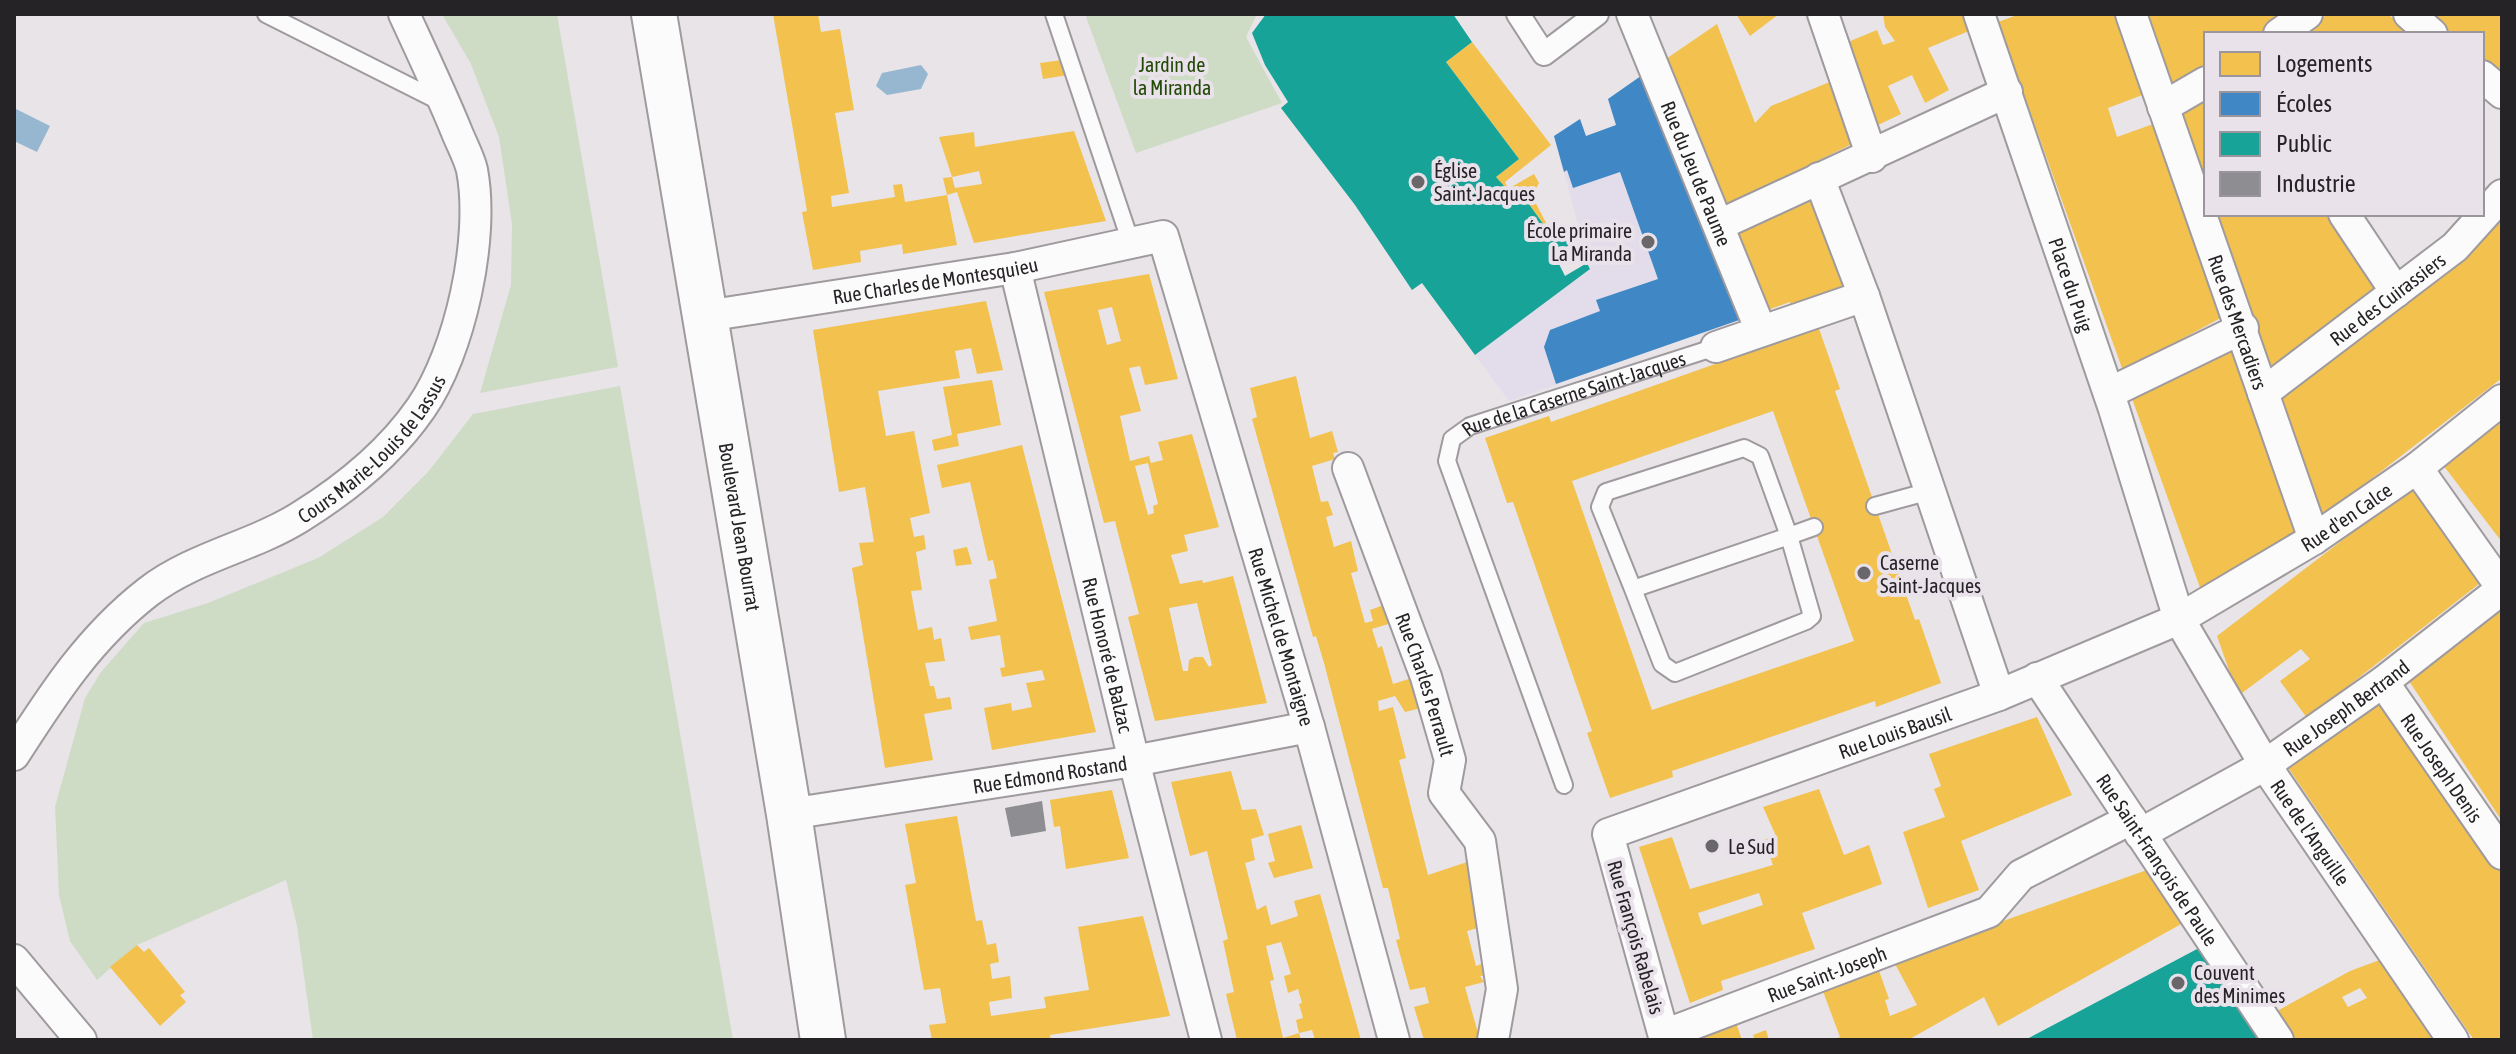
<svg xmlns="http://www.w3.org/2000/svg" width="2516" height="1054" viewBox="0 0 2516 1054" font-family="'Asap Condensed',sans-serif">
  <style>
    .education { fill: #e3dcea }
    .green { fill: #cedcc6 }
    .water { fill: #97b6d0 }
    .homes { fill: #f2c14e; fill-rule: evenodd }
    .schools { fill: #3f88c5 }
    .public { fill: #17a398 }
    .industry { fill: #8d8d92 }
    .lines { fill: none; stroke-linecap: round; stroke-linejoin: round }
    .service-casing { stroke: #9e9a9e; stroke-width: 20 }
    .pedestrian-casing { stroke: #9e9a9e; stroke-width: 26 }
    .minor-casing { stroke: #9e9a9e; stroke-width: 34 }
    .secondary-casing { stroke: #9e9a9e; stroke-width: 48 }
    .service { stroke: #fcfbfc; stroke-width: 16 }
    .pedestrian { stroke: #fcfbfc; stroke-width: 22 }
    .minor { stroke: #fcfbfc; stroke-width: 30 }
    .secondary { stroke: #fcfbfc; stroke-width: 44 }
    .poi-dot { fill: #6a676a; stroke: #e9e2ea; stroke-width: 3 }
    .labels { text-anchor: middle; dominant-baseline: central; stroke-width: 8; stroke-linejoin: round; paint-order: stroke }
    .park-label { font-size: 20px; fill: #234906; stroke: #e9e2ea }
    .poi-label { font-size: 20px; fill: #262326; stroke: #e9e2ea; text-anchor: start }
    .street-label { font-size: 20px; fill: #262326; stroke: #e9e2ea }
  </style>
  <rect width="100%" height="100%" fill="#e8e4e8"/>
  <path class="education" d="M1648,71L1742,319L1509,401L1475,355L1590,269L1554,136L1580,119L1586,136L1616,125L1608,99Z"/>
  <g class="green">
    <path d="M442,14H557L618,367L480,393L511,285L512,224L499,137L471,64Z"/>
    <path d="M1085,14H1257L1246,37L1282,103L1136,153Z"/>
    <path d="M620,386L733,1040H313L297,926L286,880L137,945L97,980L70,941L59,895L55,807L85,698L101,672L144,623L208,603L318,558L383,517L428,472L473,414Z"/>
  </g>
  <g class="water">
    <path d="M921,65L928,74L921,89L887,95L876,86L882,73Z"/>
    <path d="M14,108L50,126L37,152L14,141Z"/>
  </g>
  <g class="homes">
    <path d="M773,14H818L821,32L840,29L854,110L835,113L849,193L831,196L832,207L895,197L893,185L902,184L905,202L947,195L957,245L903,254L902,244L860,251L861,262L813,270L802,212L807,211Z"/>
    <path d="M1736,14H1779L1750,36Z"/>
    <path d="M1883,14H1964L1969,31L1928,48L1949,90L1925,103L1912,75L1888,86L1901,114L1878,125L1848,42L1877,30L1883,45L1895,41L1885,27Z"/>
    <path d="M2020,14H2116L2145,94L2108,108L2117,137L2156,123L2226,315L2123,371L1998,22Z"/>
    <path d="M2144,14H2286L2260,34H2206V68L2170,87Z"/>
    <path d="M2328,14H2388L2410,34H2301Z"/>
    <path d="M2435,14H2502V74L2482,58V34H2453L2432,17Z"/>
    <path d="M1717,24L1755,123L1771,106L1832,81L1854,143L1720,209L1663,61Z"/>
    <path d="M1472,42L1551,145L1505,182L1507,186L1503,189L1496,177L1519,159L1446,62Z"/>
    <path d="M1062,60L1068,75L1043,79L1040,63Z"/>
    <path d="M2206,97V186L2179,114Z"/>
    <path d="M1074,131L1106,221L974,243L957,192L947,195L943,178L952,177L955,188L982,184L979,171L952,177L939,137L974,132L975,147Z"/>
    <path d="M1534,174L1539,183L1532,196L1555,240L1526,200L1520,204L1508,189Z"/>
    <path d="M1813,192L1846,284L1792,307L1790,302L1762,312L1738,229Z"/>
    <path d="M2502,212V378L2322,517L2279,396Z"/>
    <path d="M2216,214H2338L2382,284L2270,367Z"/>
    <path d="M1149,274L1178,379L1145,385L1140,366L1129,368L1141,411L1120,416L1130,461L1149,456L1151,463L1163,460L1158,442L1192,434L1219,527L1184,535L1188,551L1171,555L1180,584L1202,580L1203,583L1233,576L1267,703L1155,721L1128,617L1139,614L1121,545L1115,521L1104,523L1044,292ZM1112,307L1121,341L1107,345L1098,310ZM1148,463L1158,504L1153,506L1154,513L1148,515L1135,466ZM1197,603L1212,665L1209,667L1203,657H1195L1189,660L1188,671H1183L1169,608Z"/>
    <path d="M986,301L1003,370L977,374L971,348L955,351L960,378L878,391L886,436L914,431L930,513L910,518L914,537L924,535L926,549L916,552L922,590L911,591L918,630L932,627L934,640L941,638L945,661L925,663L930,686H934L937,699L950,697L952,709L924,714L933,760L885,768L852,568L863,565L859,543L874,542L865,487L839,492L813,330Z"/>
    <path d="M1817,323L1840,389L1835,391L1915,620L1919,619L1941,683L1876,707L1875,701L1672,771L1673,777L1610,798L1587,733L1592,731L1513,502L1507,503L1485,438L1549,416L1551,422L1752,351L1751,346ZM1773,411L1854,641L1652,710L1572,481Z"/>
    <path d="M2234,344L2303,532L2203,596L2130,393Z"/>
    <path d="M1296,376L1310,438L1332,431L1338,452L1333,453L1335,459L1312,466L1321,502L1328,501L1333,515L1326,517L1334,547L1351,541L1358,571L1351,573L1365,623L1373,621L1370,610L1389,603L1395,622L1372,629L1378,648L1382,646L1393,684L1412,678L1421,708L1405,712L1395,696L1378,701L1379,711L1393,707L1406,758L1399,760L1428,875L1467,862L1477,919L1485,926L1467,931L1476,966L1484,963L1487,975L1480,976L1484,982L1465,987L1480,1040H1424L1414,1007L1429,1003L1425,987L1410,990L1396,940L1400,939L1388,888H1383L1324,663L1316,636L1313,637L1252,419L1257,417L1250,388Z"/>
    <path d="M992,380L1001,425L957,434L959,446L934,451L932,440L952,435L943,387Z"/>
    <path d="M2502,418V542L2443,465Z"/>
    <path d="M1022,445L1096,732L992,750L984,708L1011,703L1012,711L1032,707L1026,683L1045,680L1042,670L1002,677L1000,668L1005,667L1000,635L971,640L968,627L997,621L989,580L997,578L993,560L988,561L970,482L942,488L937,465Z"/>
    <path d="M2412,487L2484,580L2307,718L2280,681L2310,659L2301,649L2238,696L2217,636Z"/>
    <path d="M967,547L972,564L956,566L953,550Z"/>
    <path d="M2499,603L2502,608V821L2405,675Z"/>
    <path d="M2381,694L2502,871V1040H2474L2287,766Z"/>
    <path d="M2037,717L2072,795L1961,841L1979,890L1928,908L1903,832L1945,817L1934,789L1941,786L1929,754Z"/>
    <path d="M1231,771L1242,810L1256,809L1264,835L1251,839L1255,860L1245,863L1257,910L1266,905L1271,925L1298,916L1294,901L1320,894L1361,1040H1315L1312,1030L1299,1033L1296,1020L1303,1018L1299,1004L1302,1003L1298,989L1288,993L1284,976L1291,974L1281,942L1266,946L1274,980L1270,981L1283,1038L1299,1033L1301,1040H1237L1226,994L1234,992L1223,941L1228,939L1207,851L1190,856L1171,782Z"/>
    <path d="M1819,789L1844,855L1869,845L1882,884L1802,913L1815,949L1721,981L1723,990L1690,1003L1639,847L1672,837L1690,889L1773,865L1764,840L1776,836L1763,807ZM1759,893L1763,905L1702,925L1698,913Z"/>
    <path d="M1112,790L1129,858L1066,869L1060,826L1054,827L1050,800Z"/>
    <path d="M957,816L976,921L982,920L987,945L996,943L999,962L990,964L992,979L1010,976L1012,998L989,1002L991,1016L1046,1008L1044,997L1089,990L1078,927L1143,916L1170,1016L1050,1035L1051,1040H932L929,1025L946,1023L940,988L924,990L905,885L916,883L905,824Z"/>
    <path d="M1301,825L1313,868L1274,878L1268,863L1275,861L1268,834Z"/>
    <path d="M2147,870L2183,923L1998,1026L1984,997L1908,1040H1832L1840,1037L1821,986L1877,965L1889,999L1885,1000L1890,1016L1917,1005L1893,960Z"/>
    <path d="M137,945L144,952L149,948L185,992L180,995L186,1002L160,1026L110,967Z"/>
    <path d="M2385,958L2440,1040H2296L2277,1011L2350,971ZM2360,988L2367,998L2348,1007L2342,997Z"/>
    <path d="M1734,1017L1742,1040H1691Z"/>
    <path d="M1766,1030L1769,1040H1755L1753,1035Z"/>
  </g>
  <path class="schools" d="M1648,71L1742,319L1556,384L1544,347L1550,330L1600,311L1596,300L1658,279L1620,172L1573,188L1567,170L1564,172L1554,136L1580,119L1586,136L1616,125L1608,99Z"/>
  <g class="public">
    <path d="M1266,14H1453L1472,42L1446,62L1519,159L1496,177L1520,204L1526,200L1554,239L1565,237L1571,244L1554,254L1565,276L1587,263L1590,269L1475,355L1422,283L1412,290L1355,205L1281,108L1288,102L1265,65L1252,33Z"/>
    <path d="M2199,948L2262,1040H2025Z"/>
  </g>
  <path class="industry" d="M1042,801L1046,831L1011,837L1005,808Z"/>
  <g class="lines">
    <defs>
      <g id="service">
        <path d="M266,14L441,102"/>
        <path d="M1054,14L1131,243"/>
        <path d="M1875,506L1930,491"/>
        <path d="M1633,589L1600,507L1606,492L1744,448L1760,456L1789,536L1812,616L1806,621L1675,673L1662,664L1633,589L1789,536L1814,527"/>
        <path id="s1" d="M1564,785L1447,461L1452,439L1470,426L1716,347"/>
      </g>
      <path id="pedestrian" d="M1518,14L1544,54L1597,14"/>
      <g id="minor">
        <path id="s2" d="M1632,14L1761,331"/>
        <path d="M1823,14L1872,157"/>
        <path id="s3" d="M1979,14L2114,409L2179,619L2265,765L2453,1040"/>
        <path id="s4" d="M2131,14L2314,539"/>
        <path d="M2409,14L2432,34"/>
        <path d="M2279,34L2307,14"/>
        <path d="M2482,76L2502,93"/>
        <path d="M2163,107L2206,82"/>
        <path d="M1819,178L1864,296L1999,695"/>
        <path d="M2344,214L2396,292"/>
        <path d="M1719,225L2007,92"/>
        <path id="s5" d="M1015,268L1134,761L1206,1040"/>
        <path id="s6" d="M706,316L1015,268L1163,236L1309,727L1394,1040"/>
        <path d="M1716,347L1864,296"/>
        <path d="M2109,393L2243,328"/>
        <path id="s7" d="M2263,393L2455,247L2502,195"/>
        <path id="s8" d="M1348,468L1426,677L1450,760L1444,793L1480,841L1502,989L1493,1040"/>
        <path d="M2417,468L2502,588"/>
        <path id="s9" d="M2037,678L2278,1040"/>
        <path id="s10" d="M2383,682L2502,854"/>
        <path id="s11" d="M14,755C53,694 90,637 148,592C193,557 252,547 300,517C345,489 390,453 421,408C460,352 485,238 472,170C469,157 461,143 456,130C440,91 422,53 404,14"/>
        <path id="s12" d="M789,814L1134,761L1309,727"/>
        <path id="s13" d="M2140,834L2265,765L2383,682L2502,589"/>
        <path d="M14,960L81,1040"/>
        <path id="s14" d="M1664,1035L1989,912L2021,875L2131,819"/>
        <path id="s15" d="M1665,1040L1608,834L1999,695L2179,619L2314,539L2417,468L2502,400"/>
      </g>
      <g id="secondary">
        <path id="s16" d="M654,14L789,814L823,1040"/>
      </g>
    </defs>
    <use href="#service" class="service-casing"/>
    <use href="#pedestrian" class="pedestrian-casing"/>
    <use href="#minor" class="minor-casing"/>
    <use href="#secondary" class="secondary-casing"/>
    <use href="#service" class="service"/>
    <use href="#pedestrian" class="pedestrian"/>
    <use href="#minor" class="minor"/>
    <use href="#secondary" class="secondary"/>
  </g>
  <g class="poi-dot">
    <circle cx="1418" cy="182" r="8"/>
    <circle cx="1648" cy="242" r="8"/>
    <circle cx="1864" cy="573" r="8"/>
    <circle cx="1712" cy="846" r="8"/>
    <circle cx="2178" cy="983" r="8"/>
  </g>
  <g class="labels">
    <g class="park-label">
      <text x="1172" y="64">Jardin de<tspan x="1172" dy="23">la Miranda</tspan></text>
    </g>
    <g class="poi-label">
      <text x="1434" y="170">Église<tspan x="1434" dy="23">Saint-Jacques</tspan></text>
      <text x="1632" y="230" text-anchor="end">École primaire<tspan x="1632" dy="23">La Miranda</tspan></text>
      <text x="1880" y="562">Caserne<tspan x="1880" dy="23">Saint-Jacques</tspan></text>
      <text x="1728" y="846">Le Sud</text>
      <text x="2194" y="972">Couvent<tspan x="2194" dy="23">des Minimes</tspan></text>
    </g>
    <g class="street-label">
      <text stroke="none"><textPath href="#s2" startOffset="172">Rue du Jeu de Paume</textPath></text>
      <text stroke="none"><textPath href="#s6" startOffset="232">Rue Charles de Montesquieu</textPath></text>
      <text stroke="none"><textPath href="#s3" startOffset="286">Place du Puig</textPath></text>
      <text stroke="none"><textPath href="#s7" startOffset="156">Rue des Cuirassiers</textPath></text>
      <text stroke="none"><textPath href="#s4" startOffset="326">Rue des Mercadiers</textPath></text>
      <text stroke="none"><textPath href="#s1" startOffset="498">Rue de la Caserne Saint-Jacques</textPath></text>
      <text stroke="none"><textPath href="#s11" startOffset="482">Cours Marie-Louis de Lassus</textPath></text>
      <text stroke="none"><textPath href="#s15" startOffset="1020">Rue d'en Calce</textPath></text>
      <text stroke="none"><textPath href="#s16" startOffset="520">Boulevard Jean Bourrat</textPath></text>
      <text stroke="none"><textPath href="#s6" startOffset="882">Rue Michel de Montaigne</textPath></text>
      <text stroke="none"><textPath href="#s5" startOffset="398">Rue Honoré de Balzac</textPath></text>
      <text stroke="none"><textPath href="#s8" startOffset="230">Rue Charles Perrault</textPath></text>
      <text stroke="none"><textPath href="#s13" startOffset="242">Rue Joseph Bertrand</textPath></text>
      <text stroke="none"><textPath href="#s15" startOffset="518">Rue Louis Bausil</textPath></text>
      <text stroke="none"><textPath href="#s10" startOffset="104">Rue Joseph Denis</textPath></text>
      <text stroke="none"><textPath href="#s12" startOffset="264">Rue Edmond Rostand</textPath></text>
      <text stroke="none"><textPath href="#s3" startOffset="888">Rue de l'Anguille</textPath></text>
      <text stroke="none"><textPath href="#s9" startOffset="218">Rue Saint-François de Paule</textPath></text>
      <text transform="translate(1636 937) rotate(74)">Rue François Rabelais</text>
      <text stroke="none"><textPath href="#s14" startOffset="174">Rue Saint-Joseph</textPath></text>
    </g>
  </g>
  <rect width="2516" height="1054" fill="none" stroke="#262326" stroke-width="32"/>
  <rect x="2204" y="32" width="280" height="184" fill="#e9e2ea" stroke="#9b969c" stroke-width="2"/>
  <rect x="2220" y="52" width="40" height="24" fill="#f2c14e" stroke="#9b969c" stroke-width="2"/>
  <text x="2276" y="72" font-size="24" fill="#262326">Logements</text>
  <rect x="2220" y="92" width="40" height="24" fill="#3f88c5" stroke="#9b969c" stroke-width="2"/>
  <text x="2276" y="112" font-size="24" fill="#262326">Écoles</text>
  <rect x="2220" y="132" width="40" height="24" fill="#17a398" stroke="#9b969c" stroke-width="2"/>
  <text x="2276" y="152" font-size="24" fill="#262326">Public</text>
  <rect x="2220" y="172" width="40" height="24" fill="#8d8d92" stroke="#9b969c" stroke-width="2"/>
  <text x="2276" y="192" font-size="24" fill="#262326">Industrie</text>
</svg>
